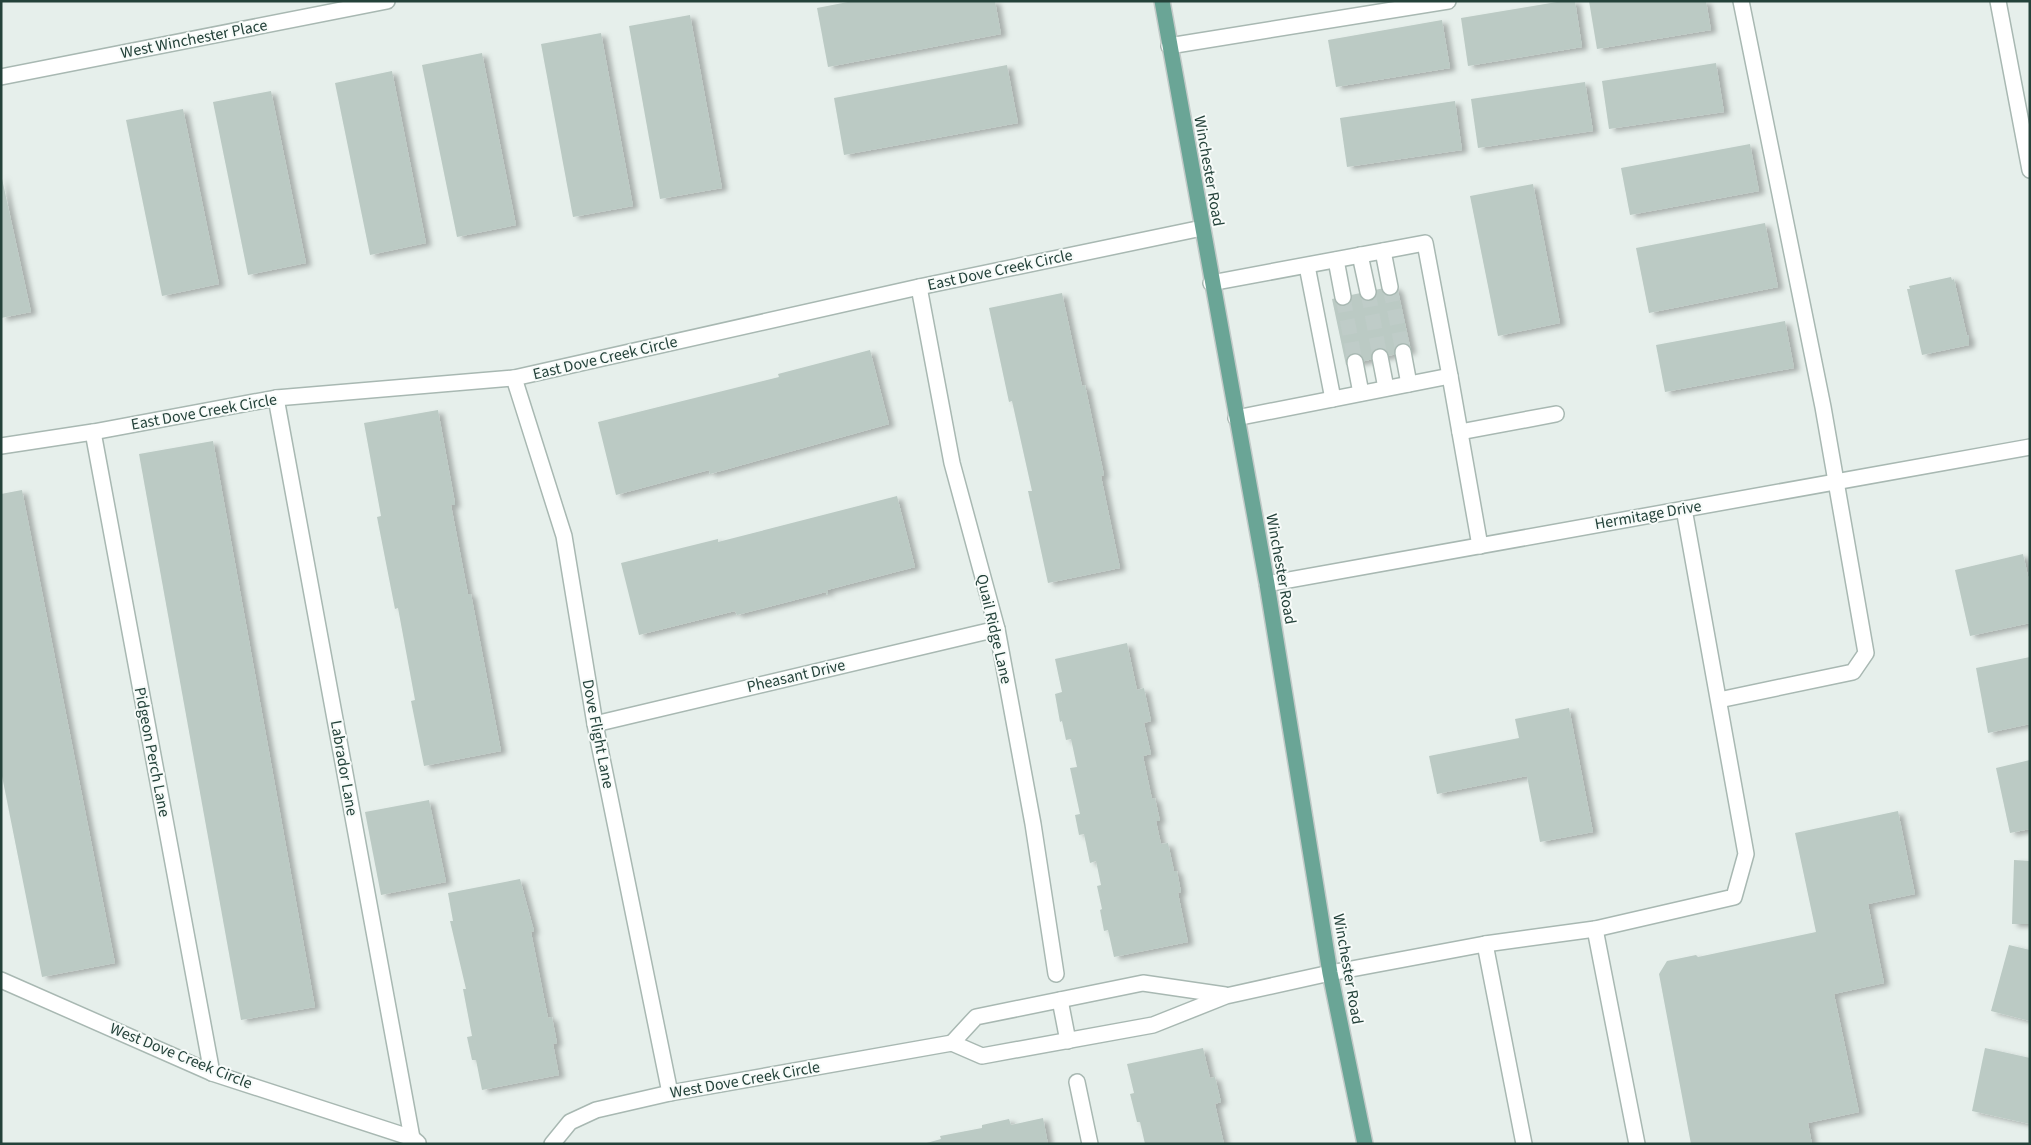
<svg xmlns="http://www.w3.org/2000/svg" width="2031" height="1145" viewBox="0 0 2031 1145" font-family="'Source Sans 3',sans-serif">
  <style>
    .building { fill: #bbcac4; filter: url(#shadow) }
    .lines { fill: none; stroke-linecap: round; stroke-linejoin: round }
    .minor-tunnel { stroke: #bfccc8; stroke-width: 15; stroke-dasharray: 15 8; stroke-linecap: butt }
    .minor-casing { stroke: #a8b8b2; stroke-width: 18 }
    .major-casing { stroke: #c2cac8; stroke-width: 18 }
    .minor { stroke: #fff; stroke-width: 15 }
    .major { stroke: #6aa596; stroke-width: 15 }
    .labels { text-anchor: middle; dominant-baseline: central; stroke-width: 4; stroke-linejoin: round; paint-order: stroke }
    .street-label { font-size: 16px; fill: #24423a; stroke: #f7fbf9 }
  </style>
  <defs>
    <filter id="shadow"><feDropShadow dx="5.5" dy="3" stdDeviation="2.5" flood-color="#0004"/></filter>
  </defs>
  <rect width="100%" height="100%" fill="#e6efeb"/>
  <g class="building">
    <path d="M853,1H995L1001,34L828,67L817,8Z"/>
    <path d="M1563,1H1575L1582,47L1468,66L1461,18Z"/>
    <path d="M1589,1H1706L1711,30L1597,49Z"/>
    <path d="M690,15L722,188L660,199L629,26Z"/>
    <path d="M1442,20L1450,68L1336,87L1328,40Z"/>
    <path d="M601,33L633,206L573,217L541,44Z"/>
    <path d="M482,53L516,225L457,237L422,65Z"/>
    <path d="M1716,63L1724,112L1609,129L1602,81Z"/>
    <path d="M1007,65L1018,123L844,155L834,98Z"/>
    <path d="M392,71L426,243L370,255L335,83Z"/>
    <path d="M1585,82L1593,131L1478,148L1471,99Z"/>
    <path d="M271,91L306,263L248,275L213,102Z"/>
    <path d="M1455,101L1462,150L1347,167L1340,118Z"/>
    <path d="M183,109L219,284L162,296L126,120Z"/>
    <path d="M1750,144L1759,191L1630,215L1621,168Z"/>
    <path d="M1,174L31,312L1,318Z"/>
    <path d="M1533,184L1560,323L1498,336L1470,196Z"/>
    <path d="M1765,223L1778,287L1649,313L1636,248Z"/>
    <path d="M1951,277L1952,280L1954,279L1967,336L1969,335V345L1922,355L1907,289H1910L1909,286Z"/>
    <path d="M1394,286L1398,291L1411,351L1346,365L1332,299Z"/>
    <path d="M1062,293L1082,386L1085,385L1104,475L1101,476L1120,568L1048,583L1028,491H1032L1012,401L1009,402L989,308Z"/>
    <path d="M1785,321L1794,368L1665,392L1656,345Z"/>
    <path d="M870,350L889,424L710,474L709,470L616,495L598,422L779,377L778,374Z"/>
    <path d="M438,410L455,503V505H451L468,594H471L501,751L424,766L411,701L415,700L398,608L395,609L377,517L381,516L364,423Z"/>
    <path d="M213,441L315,1007L241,1020L139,454Z"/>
    <path d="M22,490L115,963L42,977L1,771V494Z"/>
    <path d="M897,496L915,567L827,590L828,594L827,595L826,592L737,615L735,611L639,635L621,563L718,539V542Z"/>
    <path d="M2023,554L2030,585V623L1970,636L1955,570Z"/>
    <path d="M1127,643L1137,690L1144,688L1151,721L1144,723L1151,754L1143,756L1152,799L1155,798L1160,821H1156L1161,844L1168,843L1174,871H1177L1181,892L1178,893L1188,942L1114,957L1108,930L1104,931L1100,910L1102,909L1097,886L1101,885L1096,861L1090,863L1084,834L1079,835L1075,815L1080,814L1070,768L1077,767L1071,739L1066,740L1062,721L1060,722L1055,694L1062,692L1055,659Z"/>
    <path d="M2030,657V724L1988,733L1976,668Z"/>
    <path d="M1569,708L1593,832L1540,842L1527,776L1437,794L1429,756L1519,738L1515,719Z"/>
    <path d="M2030,760V829L2010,833L1996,768Z"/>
    <path d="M429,800L446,882L381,895L365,812Z"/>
    <path d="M1898,811L1915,894L1868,904L1884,983L1834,994L1859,1112L1808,1123L1812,1144H1691L1659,974L1667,961L1696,955L1698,957L1816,932L1795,833Z"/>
    <path d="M2014,860L2030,861V924H2012Z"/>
    <path d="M520,879L534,931L531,932L548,1018L552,1017L557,1043L553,1044L559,1075L482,1090L476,1060H472L467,1037L472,1036L463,989H466L450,921H453L448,893Z"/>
    <path d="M2009,945L2030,950V1021L1991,1011Z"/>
    <path d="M1203,1048L1210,1078L1215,1077L1221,1102L1215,1104L1224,1144H1145L1140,1122H1137L1130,1094L1134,1093L1127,1064Z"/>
    <path d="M1985,1048L2030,1058V1124L1972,1111Z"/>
    <path d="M1043,1118L1048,1144H923L941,1139L940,1136L982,1128V1125L1009,1119L1011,1125Z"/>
  </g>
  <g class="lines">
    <g class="minor-tunnel">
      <path d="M1390,287L1403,352"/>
      <path d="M1368,292L1380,357"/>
      <path d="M1343,297L1355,362"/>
    </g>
    <defs>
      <g id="minor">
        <path d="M1998,1L2030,170"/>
        <path d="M1169,46L1448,1"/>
        <path d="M1,77L387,1"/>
        <path d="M1383,251L1390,287"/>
        <path d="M1360,255L1368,292"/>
        <path d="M1336,260L1343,297"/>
        <path d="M1307,266L1333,399"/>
        <path d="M1211,283L1425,243L1450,376L1236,418"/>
        <path d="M919,287L952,463L997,629L1033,824L1056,974"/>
        <path d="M1403,352L1409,384"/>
        <path d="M1380,357L1386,388"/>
        <path d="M1355,362L1361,393"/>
        <path d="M1450,376L1480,546"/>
        <path d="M514,378L564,536L595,724L670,1093"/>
        <path d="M276,398L412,1138"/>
        <path d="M93,432L212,1073"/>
        <path d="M1460,432L1556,414"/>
        <path d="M1,446L93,432L276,398L514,378L919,287L1202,228"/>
        <path d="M1267,584L2030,447"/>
        <path d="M1719,700L1853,672L1866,653L1823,407L1741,1"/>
        <path d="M595,724L997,629"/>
        <path d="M1595,929L1637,1144"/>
        <path d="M1485,944L1524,1144"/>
        <path d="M1,980L212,1073L412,1138L418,1143"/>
        <path d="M1060,1000L1068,1041"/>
        <path d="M952,1043L976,1017L1143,983L1225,995"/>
        <path d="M1077,1082L1090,1144"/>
        <path d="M552,1144L570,1122L596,1110L670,1093L952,1043L982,1056L1153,1025L1226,996L1330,973L1485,944L1595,929L1734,897L1746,854L1684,509"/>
      </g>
      <path id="major" d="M1162,1L1267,584L1330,973L1365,1144"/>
    </defs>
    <use href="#minor" class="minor-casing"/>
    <use href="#major" class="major-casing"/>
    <use href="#minor" class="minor"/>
    <use href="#major" class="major"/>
  </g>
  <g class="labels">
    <g class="street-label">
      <text transform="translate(194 39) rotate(-11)">West Winchester Place</text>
      <text transform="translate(1209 171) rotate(80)">Winchester Road</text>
      <text transform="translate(1000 270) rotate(-12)">East Dove Creek Circle</text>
      <text transform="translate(605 358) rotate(-13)">East Dove Creek Circle</text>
      <text transform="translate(204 412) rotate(-10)">East Dove Creek Circle</text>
      <text transform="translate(1648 515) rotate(-10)">Hermitage Drive</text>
      <text transform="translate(1281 569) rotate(80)">Winchester Road</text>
      <text transform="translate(994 629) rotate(77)">Quail Ridge Lane</text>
      <text transform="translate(796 676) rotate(-13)">Pheasant Drive</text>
      <text transform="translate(598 734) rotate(79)">Dove Flight Lane</text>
      <text transform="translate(152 752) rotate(79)">Pidgeon Perch Lane</text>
      <text transform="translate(344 768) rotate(80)">Labrador Lane</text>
      <text transform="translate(1348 969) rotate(80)">Winchester Road</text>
      <text transform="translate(181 1056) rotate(22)">West Dove Creek Circle</text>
      <text transform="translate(745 1080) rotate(-10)">West Dove Creek Circle</text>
    </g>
  </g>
  <rect width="2031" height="1145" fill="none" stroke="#24423a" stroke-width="5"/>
</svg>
